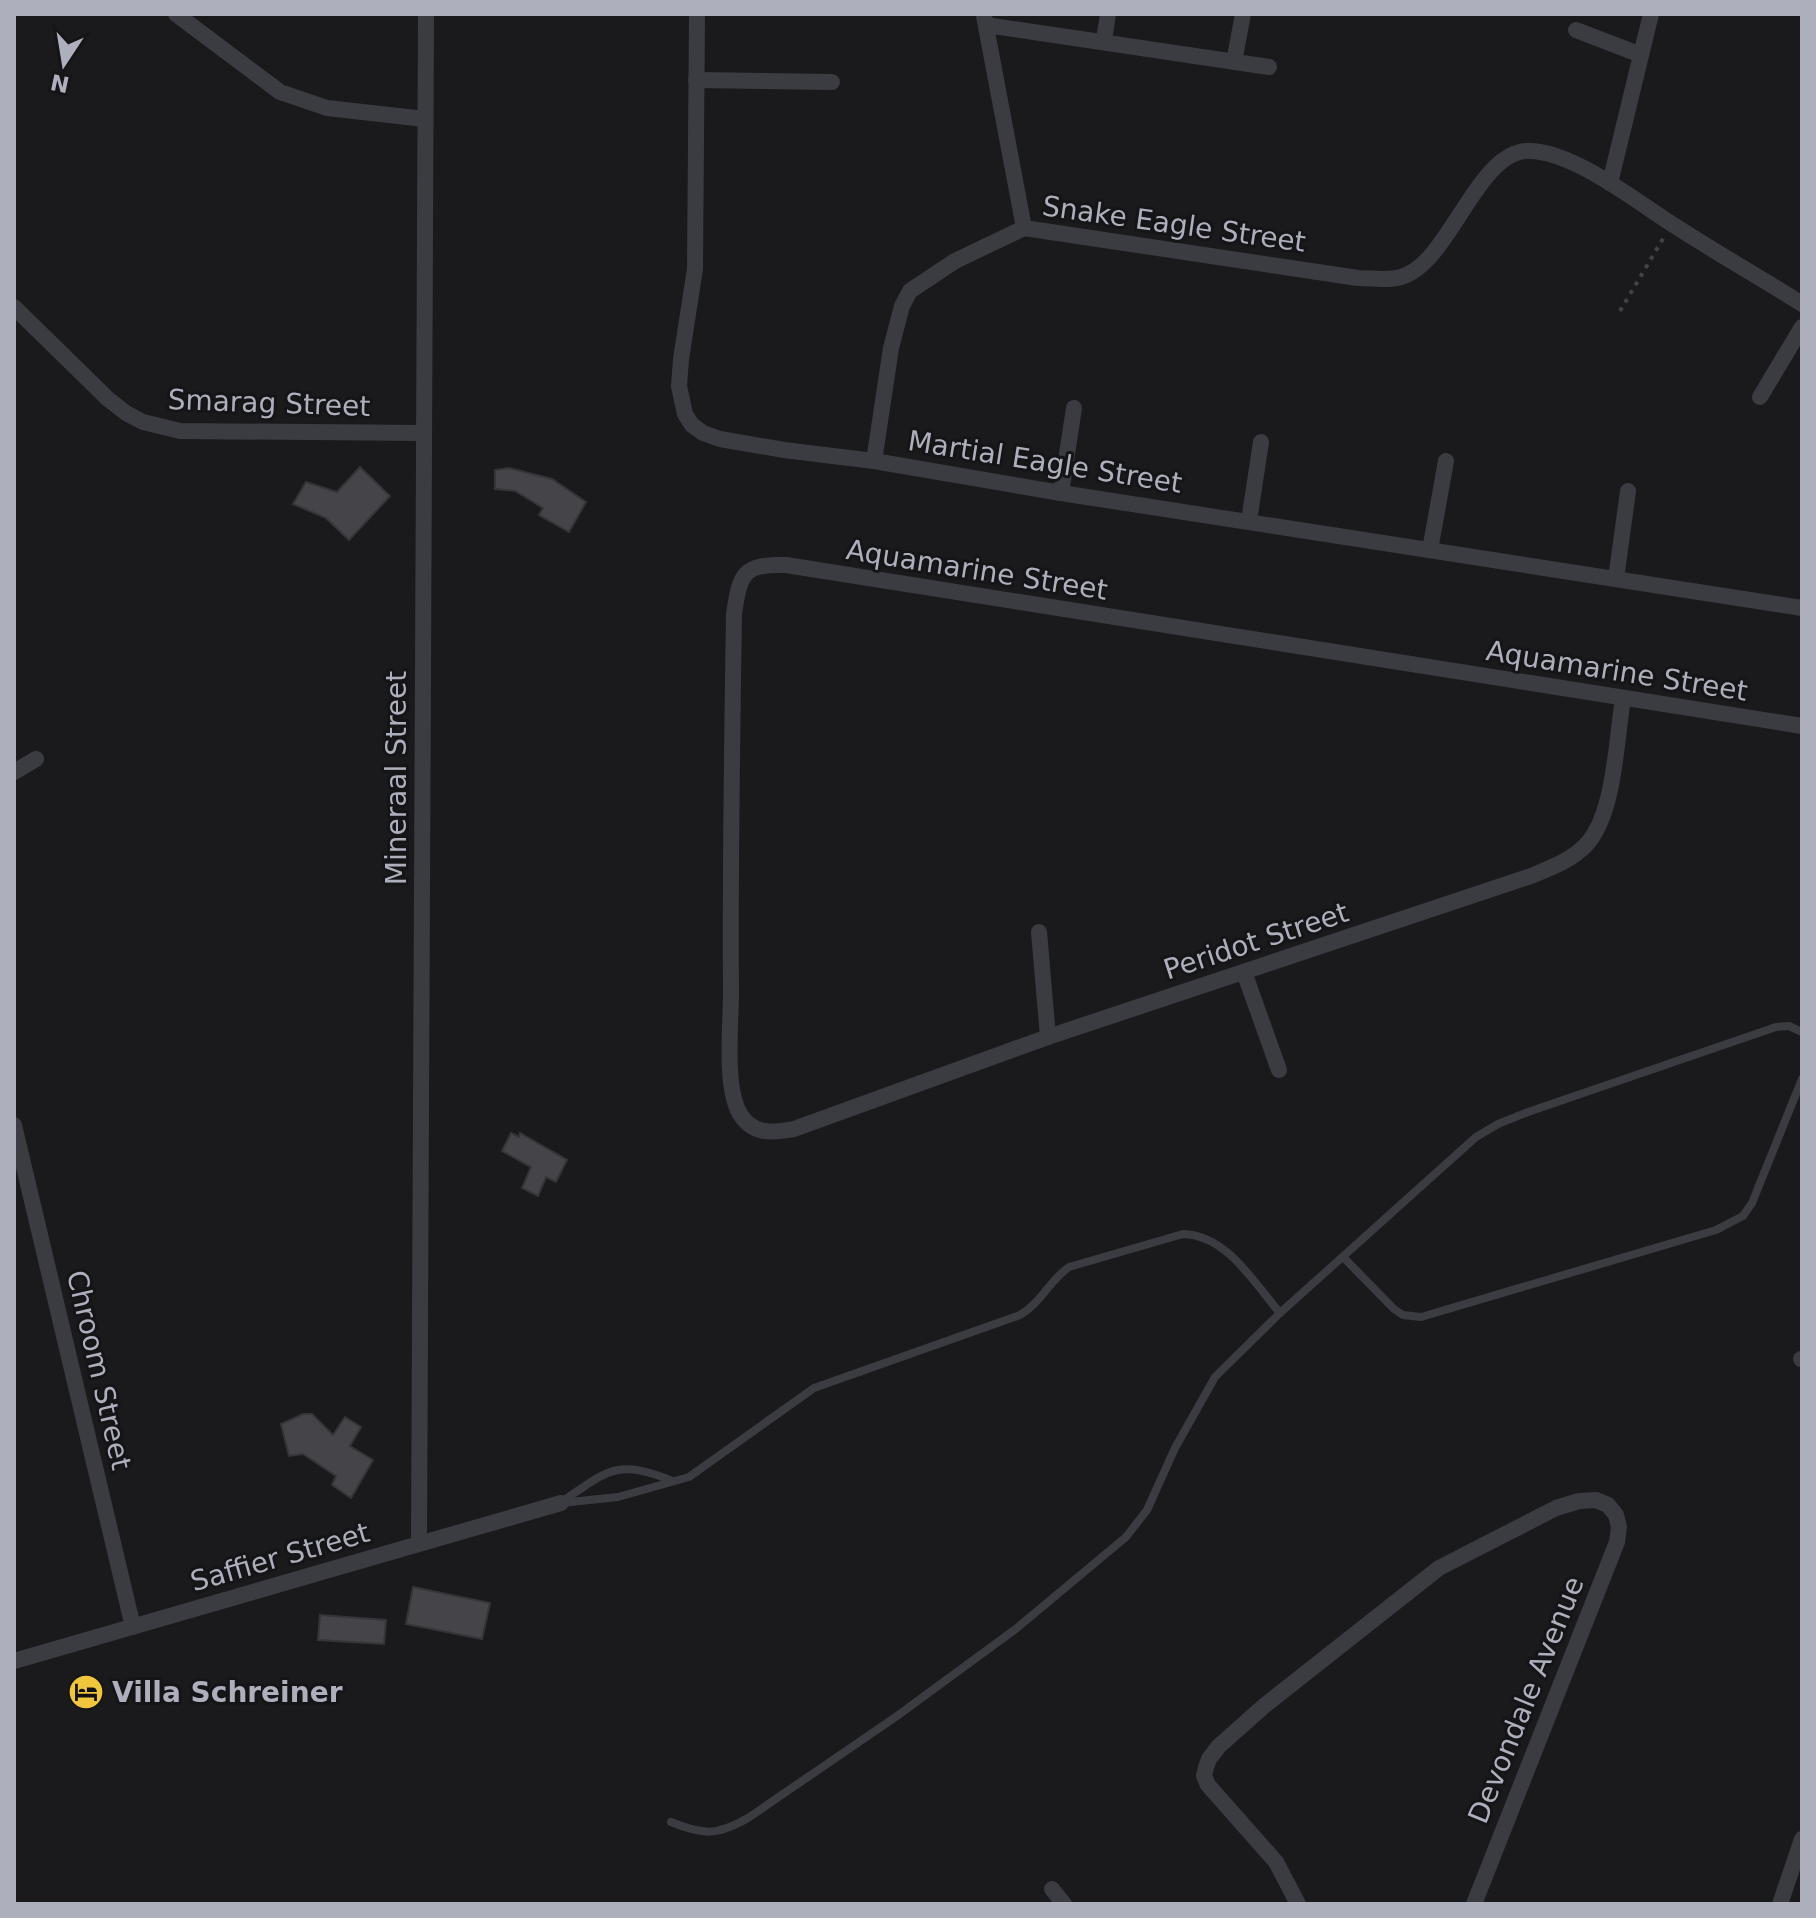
<svg xmlns="http://www.w3.org/2000/svg" width="1816" height="1918" viewBox="0 0 1816 1918" font-family="'DejaVu Sans',sans-serif">
  <style>
    .building { fill: #454549; stroke: #353438; stroke-width: 2 }
    .lines { fill: none; stroke-linecap: round; stroke-linejoin: round }
    .path { stroke: #414348; stroke-width: 4; stroke-dasharray: 4 6; stroke-linecap: butt }
    .lane { stroke: #3b3c41; stroke-width: 8 }
    .street { stroke: #3b3c41; stroke-width: 16 }
    .labels { text-anchor: middle; dominant-baseline: central; stroke-width: 6; stroke-linejoin: round; paint-order: stroke }
    .street-label { font-size: 28px; fill: #adb0bc; stroke: #151518 }
    .poi-label { font-size: 28px; font-weight: bold; fill: #adb0bc; stroke: #151518; text-anchor: start }
  </style>
  <rect width="100%" height="100%" fill="#1a1a1d"/>
  <g class="building">
    <path d="M360,467L390,496L349,540L326,518L293,504L306,482L337,492Z"/>
    <path d="M509,468L552,479L586,502L569,532L539,515L543,508L515,491L495,489V470Z"/>
    <path d="M511,1133L519,1137L520,1133L567,1160L556,1182L546,1177L538,1196L522,1188L531,1167L502,1151Z"/>
    <path d="M303,1414H312L333,1435L345,1417L361,1427L350,1446L373,1460L351,1498L332,1485L336,1476L303,1454L289,1456L281,1424Z"/>
    <path d="M413,1587L490,1603L482,1639L406,1624Z"/>
    <path d="M320,1615L386,1620L384,1644L318,1640Z"/>
  </g>
  <g class="lines">
    <path class="path" d="M1620,311L1664,237"/>
    <g class="lane">
      <path d="M1344,1258L1394,1309L1403,1315L1421,1317L1716,1230L1743,1216L1752,1203L1802,1079"/>
      <path d="M563,1501C608,1470 617,1459 670,1480"/>
      <path d="M561,1503L618,1497L689,1477L814,1388L1020,1315C1041,1303 1049,1281 1069,1267L1183,1234C1227,1235 1254,1283 1280,1313"/>
      <path d="M671,1822C703,1835 717,1836 748,1818L897,1716L1017,1628L1126,1537L1147,1510L1175,1448L1215,1377L1280,1313L1476,1137L1498,1124L1528,1112L1776,1027L1789,1026L1802,1032"/>
    </g>
    <g class="street">
      <path d="M176,14L280,92L327,108L425,119"/>
      <path d="M697,14L695,269L681,359L679,386L685,414L692,425L703,433L720,439L784,450L874,461L1061,493L1802,608"/>
      <path d="M984,16L1024,228"/>
      <path d="M986,25L1269,67"/>
      <path d="M1576,30L1641,55"/>
      <path d="M1104,40L1108,14"/>
      <path d="M1234,62L1243,14"/>
      <path d="M696,80L832,82"/>
      <path d="M1610,183L1651,14"/>
      <path d="M14,307L108,399L126,413L143,422L180,431L423,433"/>
      <path d="M1760,397L1802,327"/>
      <path d="M874,461L891,348L902,306L910,291L955,261L1024,228L1358,278C1372,278 1388,281 1401,277C1449,264 1476,153 1527,151C1570,149 1636,201 1672,224C1715,252 1759,277 1802,304"/>
      <path d="M1061,493L1074,408"/>
      <path d="M1249,521L1261,442"/>
      <path d="M1430,550L1446,461"/>
      <path d="M1616,579L1628,491"/>
      <path d="M1623,699C1616,740 1615,816 1585,846C1570,861 1550,868 1531,876L1048,1037L794,1129C772,1133 753,1135 740,1114C724,1087 731,1025 731,993C730,867 732,740 734,614C740,573 743,564 786,565L1802,726"/>
      <path d="M14,772L36,759"/>
      <path d="M1039,932L1048,1037"/>
      <path d="M1244,972L1279,1070"/>
      <path d="M14,1125L133,1627"/>
      <path d="M1801,1359H1802"/>
      <path d="M419,1543L426,14"/>
      <path d="M14,1661L561,1503"/>
      <path d="M1052,1889L1064,1904"/>
      <path d="M1298,1904L1276,1862L1208,1785L1204,1776L1206,1767L1209,1759L1219,1746L1264,1706L1439,1568L1556,1508L1579,1501L1596,1500L1608,1505L1616,1515L1619,1527L1617,1542L1474,1904"/>
      <path d="M1780,1904L1802,1839"/>
    </g>
  </g>
  <defs>
    <symbol id="hotel-disc" viewBox="-11 -11 22 22"><circle r="9.5" fill="#f0c63f" stroke="#151518"/><path d="M-6-4.5h1.5V1H6V5H4.5V3h-9V5H-6ZM-4 0a1.8 1.8 0 1 1 3.6 0ZM.5 0V-2.5h3Q6-2.5 6 0Z" fill="#111"/></symbol>
  </defs>
  <g fill-rule="evenodd">
    <use href="#hotel-disc" x="66" y="1672" width="40" height="40"/>
  </g>
  <g class="labels">
    <g class="street-label">
      <text transform="translate(1174 224) rotate(8)">Snake Eagle Street</text>
      <text transform="translate(269 403) rotate(2)">Smarag Street</text>
      <text transform="translate(1045 462) rotate(9)">Martial Eagle Street</text>
      <text transform="translate(977 570) rotate(9)">Aquamarine Street</text>
      <text transform="translate(1617 671) rotate(9)">Aquamarine Street</text>
      <text transform="translate(396 778) rotate(-90)">Mineraal Street</text>
      <text transform="translate(1256 941) rotate(-18)">Peridot Street</text>
      <text transform="translate(99 1370) rotate(77)">Chroom Street</text>
      <text transform="translate(280 1557) rotate(-16)">Saffier Street</text>
      <text transform="translate(1526 1700) rotate(-68)">Devondale Avenue</text>
    </g>
    <g class="poi-label">
      <text x="112" y="1692">Villa Schreiner</text>
    </g>
  </g>
  <rect width="1816" height="1918" fill="none" stroke="#adb0bc" stroke-width="32"/>
  <g transform="translate(64 64) rotate(192)" stroke="#151518" stroke-width="6" paint-order="stroke">
  <path d="M0-6L14 30L0 20L-14 30Z" fill="#adb0bc"/>
  <text y="-12" font-size="22" font-weight="bold" text-anchor="middle" fill="#adb0bc">N</text>
  </g>
</svg>
